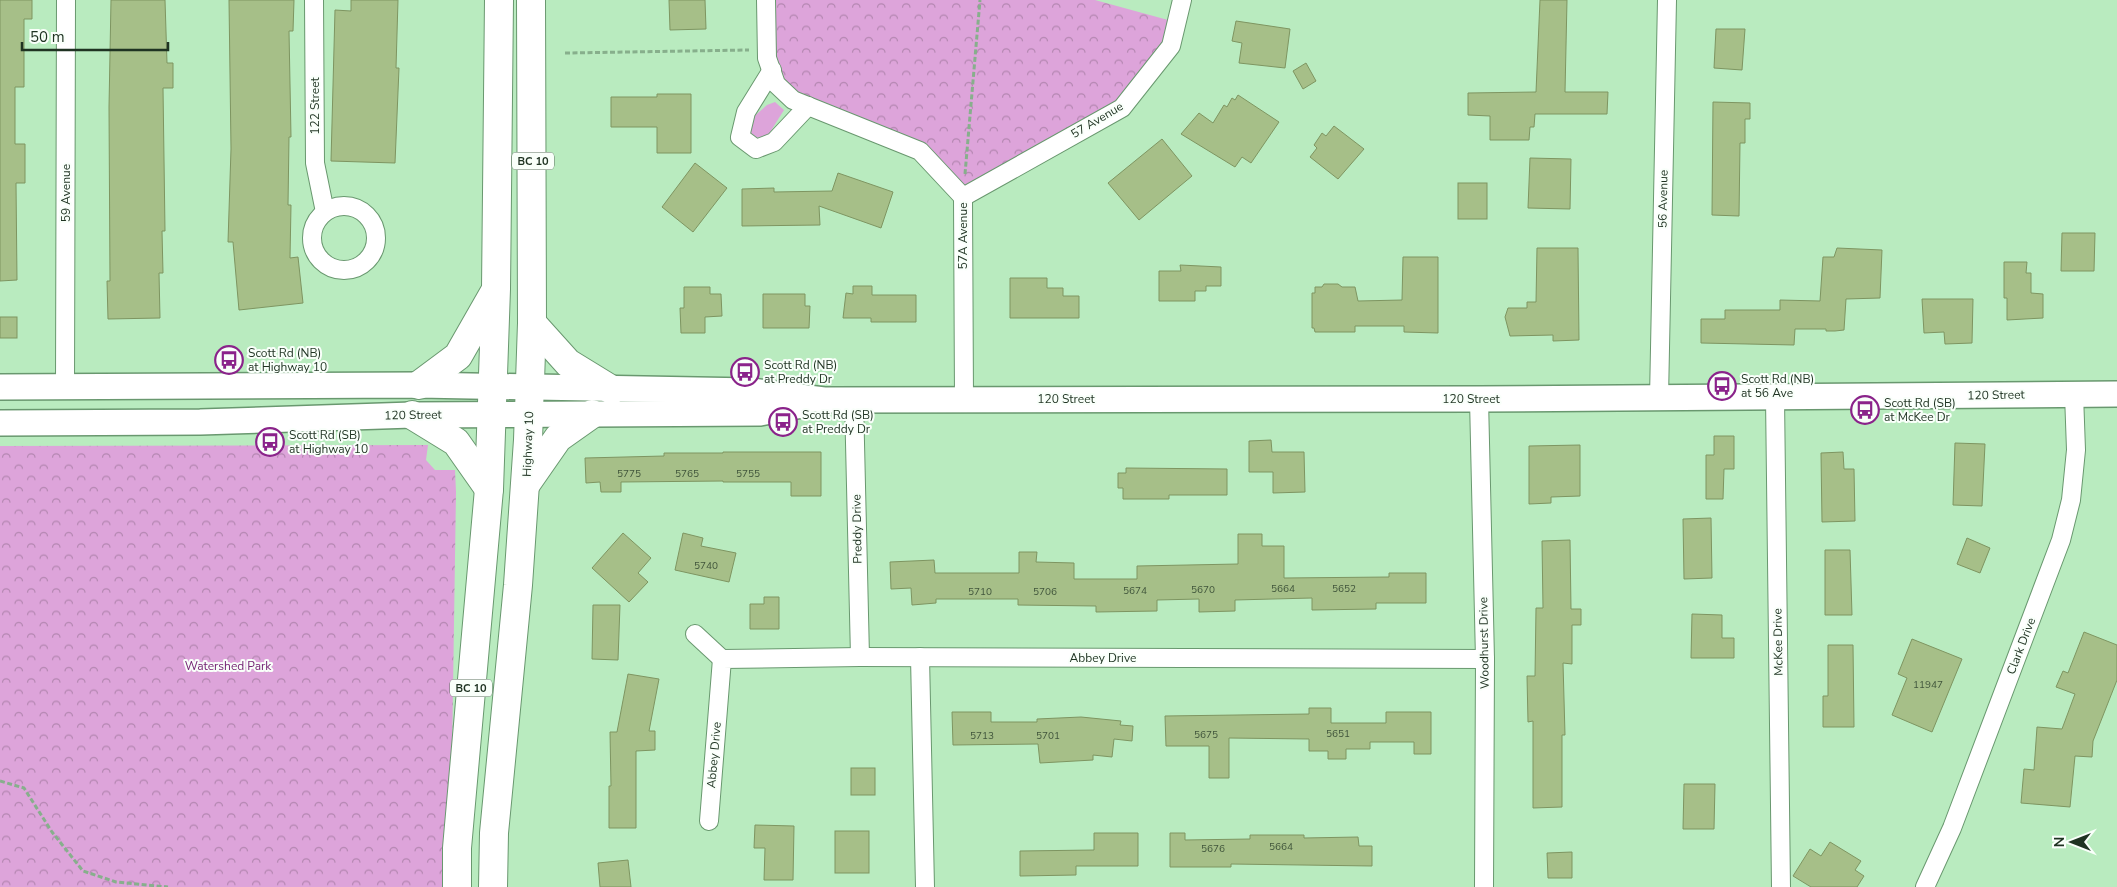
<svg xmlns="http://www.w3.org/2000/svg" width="2117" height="887" viewBox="0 0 2117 887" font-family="'Nunito Sans',sans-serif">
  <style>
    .green { fill: #dda4da }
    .park { fill: url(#park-crowns) }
    .building { fill: #a6bf88; stroke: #7e9561 }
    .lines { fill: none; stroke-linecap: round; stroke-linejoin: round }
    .street-casing { stroke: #69986f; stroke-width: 20 }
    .secondary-casing { stroke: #69986f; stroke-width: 28 }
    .highway-casing { stroke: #69986f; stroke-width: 30 }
    .path { stroke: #87af8c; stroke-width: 3; stroke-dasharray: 5 2.5; stroke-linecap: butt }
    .street { stroke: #fff; stroke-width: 18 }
    .secondary { stroke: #fff; stroke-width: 25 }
    .highway { stroke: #fff; stroke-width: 28 }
    .labels { text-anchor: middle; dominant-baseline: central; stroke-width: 4; stroke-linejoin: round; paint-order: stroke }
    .number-label { font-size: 10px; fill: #41563c }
    .shield { fill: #f9fffa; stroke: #607063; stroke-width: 1 }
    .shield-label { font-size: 11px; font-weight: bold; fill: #1f3322 }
    .street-label { font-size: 12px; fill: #1f3322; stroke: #f9fffa }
    .poi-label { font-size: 12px; fill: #1f3322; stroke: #f9fffa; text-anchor: start }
    .park-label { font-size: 12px; fill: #752474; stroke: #f9fffa }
  </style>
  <defs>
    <pattern id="park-crowns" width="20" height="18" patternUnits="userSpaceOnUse" patternTransform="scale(1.25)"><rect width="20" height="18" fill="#dda4da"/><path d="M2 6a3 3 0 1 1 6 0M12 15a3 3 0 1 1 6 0" fill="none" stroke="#b386b0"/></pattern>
  </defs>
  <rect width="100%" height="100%" fill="#b9ebbf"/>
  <path class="green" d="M775,102L784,110L767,137L755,138L750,132L751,119L767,105Z"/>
  <g class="park">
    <path d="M773,0H1095L1168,20L1164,40L1115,104L965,188L926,146L798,96L784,79L776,56Z"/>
    <path d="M428,445L426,460L435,470H455L456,492L450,887H0V446Z"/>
  </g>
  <g class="building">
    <path d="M0,0H32V19H24V87H15V144H25V183H16L17,280L0,281Z"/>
    <path d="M111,0H165L167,63H173V88H163L165,231H162L163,273H159L160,318L108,319L107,281H110L109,107Z"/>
    <path d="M229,0H294L293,31H289L291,137H289L288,205H291L290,258L298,257L303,303L239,310L233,242H228L231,149Z"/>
    <path d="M351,0H398L396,68H399L395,163L331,161L335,10L351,11Z"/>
    <path d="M669,0H705L706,29L670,30Z"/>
    <path d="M1540,0H1567L1565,92H1608L1607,114H1535L1534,127H1530L1529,140H1490V116L1468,115V93L1536,92Z"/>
    <path d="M1236,21L1290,29L1285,68L1239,63L1242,43L1232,41Z"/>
    <path d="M1716,29H1745L1742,70L1714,68Z"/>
    <path d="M1306,63L1316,81L1303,89L1293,71Z"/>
    <path d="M657,94H691V153H657V127H611V97H657Z"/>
    <path d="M1238,95L1279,122L1251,163L1242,157L1235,167L1181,134L1199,113L1213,123L1224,105L1227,107L1232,98L1235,100Z"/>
    <path d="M1713,102L1750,103V119H1745V143H1740L1739,216L1712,215Z"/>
    <path d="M1334,126L1364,149L1338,179L1310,157L1317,148L1314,145L1322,133L1326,136Z"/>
    <path d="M1162,139L1192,176L1139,220L1108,183Z"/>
    <path d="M1530,158L1571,159L1570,209L1528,208Z"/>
    <path d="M695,163L727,188L693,232L662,207Z"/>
    <path d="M838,173L893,192L881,228L819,206L820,225L742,226V189L774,188V192L832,191Z"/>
    <rect x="1458" y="183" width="29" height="36"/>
    <path d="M2062,233H2095L2094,271H2061Z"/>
    <path d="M1537,248H1578L1579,340L1553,341V335L1510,336L1505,317L1508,308H1527V302H1536Z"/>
    <path d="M1837,248L1882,250L1880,298L1846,299L1844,330L1835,331H1826V329H1795L1794,345L1701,343V319H1725V310H1780V300L1820,301L1823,257H1834Z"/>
    <path d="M1403,257H1438V333L1404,332V326H1355V332H1315L1314,328H1312V293H1315V287H1322L1324,284H1338L1342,287H1355L1358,301L1402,300Z"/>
    <path d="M2004,262H2027L2026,273H2031V293L2043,294V318L2007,320V298H2004Z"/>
    <path d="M1180,265L1221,267V286H1206V291H1195V301H1159V271H1181Z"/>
    <path d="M1010,278H1047V288H1063V296H1079V318H1010Z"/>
    <path d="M853,286H872V295H916V322H871V318H843L846,293L853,294Z"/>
    <path d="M684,287H710V294H721L722,316L705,317V333H681L680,308H684Z"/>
    <path d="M763,294H805V306H810L809,328H763Z"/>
    <path d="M1922,299H1973L1972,343L1945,344L1944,332L1924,333Z"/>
    <rect x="0" y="317" width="17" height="21"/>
    <path d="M1714,436H1734V469H1724L1723,499H1706V455H1714Z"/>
    <path d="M1271,440L1272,452H1304L1305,492L1273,493V472H1249V441Z"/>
    <path d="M1955,443L1985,444L1982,506L1953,505Z"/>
    <path d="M1580,445V496L1551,497V503L1529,504V446Z"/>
    <path d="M723,452H821V496H791V482H723V481L621,482V492H601L600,482L586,483L585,458L664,456V453H723Z"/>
    <path d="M1843,452L1844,469H1854L1855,521L1822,522L1821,453Z"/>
    <path d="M1126,468L1227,469V495H1169V499H1123V488H1118V473H1126Z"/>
    <path d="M1711,518L1712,578L1684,579L1683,519Z"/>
    <path d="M623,533L651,558L638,573L648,582L629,602L592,568Z"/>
    <path d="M683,533L703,538L701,546L736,553L729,582L675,570Z"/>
    <path d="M1238,534H1262V546H1284V578L1389,577V573H1426V603H1376V609L1312,610V598L1235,600V611L1199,612V599L1157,600V611L1096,612V606L1018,605V599H936V603L912,605L911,588L891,589L890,562L934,560L935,573H1019V552H1037L1036,562L1074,563V579H1137V566L1238,564Z"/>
    <path d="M1967,538L1990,548L1980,573L1957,564Z"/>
    <path d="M1570,540L1571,609H1581V625H1572V664L1563,663L1565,735H1562V807L1533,808V721L1528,722L1527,676H1535L1536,608H1543L1542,541Z"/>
    <path d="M1825,550H1850L1852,615H1825Z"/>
    <path d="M764,597H779V629H750V604H764Z"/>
    <path d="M593,605H620L618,660L592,659Z"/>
    <path d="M1692,614L1722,615V638H1734V658H1691Z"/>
    <path d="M2084,632L2117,645V680L2093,741L2092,757L2075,756L2070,807L2021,803L2024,769L2034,770L2037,727L2062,729L2075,694L2056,687L2063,671L2068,673Z"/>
    <path d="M1912,639L1962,659L1932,732L1892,715L1907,678L1898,674Z"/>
    <path d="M1828,645H1853L1854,727H1823V696H1828Z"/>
    <path d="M628,674L659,679L649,731H655V750L636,751V828H609V786H611L610,732H617Z"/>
    <path d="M1309,708H1331V723H1386V712H1431V754H1414V742H1370V749H1346V759H1328V751H1309V739L1229,738V778H1209V746H1166L1165,716L1309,714Z"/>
    <path d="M952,712H991V722H1037V719L1081,717L1121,721L1120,725L1133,726L1132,741L1114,739L1112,757L1093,755V760L1040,763L1038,744L953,745Z"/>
    <rect x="851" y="768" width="24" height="27"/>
    <path d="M1684,784H1715L1714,829H1683Z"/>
    <path d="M755,825L794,826L793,880H764L765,848H754Z"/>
    <rect x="835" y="831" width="34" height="42"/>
    <path d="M1094,833H1138V866H1076V875L1020,876V851L1094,850Z"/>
    <path d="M1170,833H1185V840L1250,839V835H1304V838L1358,837L1359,846H1372V866L1231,864V867H1170Z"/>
    <path d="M1830,842L1861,861L1855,870L1864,876L1857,887H1811L1793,876L1810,849L1821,856Z"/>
    <path d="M1572,852V878H1548L1547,853Z"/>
    <path d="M628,860L631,887H600L598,863Z"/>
  </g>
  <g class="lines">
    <defs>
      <g id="street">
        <path d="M314,0L315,163L325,212"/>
        <path d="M766,0L767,58L776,84L793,100L920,151L963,197L964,399"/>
        <path d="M772,70L746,112L740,137L756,149L774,142L808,106"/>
        <path d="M963,197L1122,108L1171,46L1182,0"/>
        <circle cx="344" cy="238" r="32"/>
        <path d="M65,386L66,0"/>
        <path d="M1775,397L1781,887"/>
        <path d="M1659,398L1667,0"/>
        <path d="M1479,399L1485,659L1484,887"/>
        <path d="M854,400L860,657"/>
        <path d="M695,634L722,659"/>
        <path d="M920,657L925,887"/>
        <path d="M709,821L722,659L860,657L1485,659"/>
        <path d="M1925,887L1952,828L2061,540L2071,500L2076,450L2074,394"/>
      </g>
      <g id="secondary">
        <path d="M0,387L419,385L752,391L824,400L1479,399L2117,394"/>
        <path d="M0,423L200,422L412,415L760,413L802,405"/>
      </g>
      <g id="highway">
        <path d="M532,323L568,363L612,390"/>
        <path d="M419,385L458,356L494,293"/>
        <path d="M412,415L456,442L489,489"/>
        <path d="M526,484L558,438L592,414"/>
        <path d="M457,887V848L489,489L496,289L499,0"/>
        <path d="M493,887L494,833L518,585L528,440L532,323L531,0"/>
      </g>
    </defs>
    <use href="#street" class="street-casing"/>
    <use href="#secondary" class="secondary-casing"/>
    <use href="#highway" class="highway-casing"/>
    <g class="path">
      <path d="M565,53L749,50"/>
      <path d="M965,174L980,0"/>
      <path d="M0,781L24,788L52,832L83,871L116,882L168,887"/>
    </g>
    <use href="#street" class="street"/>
    <use href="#secondary" class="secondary"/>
    <use href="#highway" class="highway"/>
  </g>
  <defs>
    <symbol id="bus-ring" viewBox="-11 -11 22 22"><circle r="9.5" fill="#f9fffa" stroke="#8a238a" stroke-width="1.5"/><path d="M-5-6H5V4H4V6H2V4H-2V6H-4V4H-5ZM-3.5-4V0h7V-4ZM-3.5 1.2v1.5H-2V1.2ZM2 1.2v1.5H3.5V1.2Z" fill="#8a238a"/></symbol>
  </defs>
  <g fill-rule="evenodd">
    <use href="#bus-ring" x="213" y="344" width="32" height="32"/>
    <use href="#bus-ring" x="729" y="356" width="32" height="32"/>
    <use href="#bus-ring" x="1706" y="370" width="32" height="32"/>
    <use href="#bus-ring" x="1849" y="394" width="32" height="32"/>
    <use href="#bus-ring" x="767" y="406" width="32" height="32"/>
    <use href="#bus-ring" x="254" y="426" width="32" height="32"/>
  </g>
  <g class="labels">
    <g class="number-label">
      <text x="629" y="474">5775</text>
      <text x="687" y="474">5765</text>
      <text x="748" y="474">5755</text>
      <text x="706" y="566">5740</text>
      <text x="1283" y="589">5664</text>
      <text x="1344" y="589">5652</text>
      <text x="1203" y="590">5670</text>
      <text x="1135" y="591">5674</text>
      <text x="980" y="592">5710</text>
      <text x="1045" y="592">5706</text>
      <text x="1928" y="685">11947</text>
      <text x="1338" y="734">5651</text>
      <text x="1206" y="735">5675</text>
      <text x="982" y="736">5713</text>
      <text x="1048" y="736">5701</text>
      <text x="1281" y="847">5664</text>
      <text x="1213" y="849">5676</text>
    </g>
    <g class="shield">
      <rect x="512" y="152.5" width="42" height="17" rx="4"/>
      <rect x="450" y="679.5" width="42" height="17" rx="4"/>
    </g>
    <g class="shield-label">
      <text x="533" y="161">BC 10</text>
      <text x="471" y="688">BC 10</text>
    </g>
    <g class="street-label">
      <text transform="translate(315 106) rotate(-90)">122 Street</text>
      <text transform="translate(1097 120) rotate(-31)">57 Avenue</text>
      <text transform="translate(66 193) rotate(-90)">59 Avenue</text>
      <text transform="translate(1663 199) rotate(-89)">56 Avenue</text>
      <text transform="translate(963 236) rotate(-90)">57A Avenue</text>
      <text transform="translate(1996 395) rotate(-1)">120 Street</text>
      <text x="1066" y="399">120 Street</text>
      <text x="1471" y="399">120 Street</text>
      <text transform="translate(413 415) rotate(-1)">120 Street</text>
      <text transform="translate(528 444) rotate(-88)">Highway 10</text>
      <text transform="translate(857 529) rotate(-91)">Preddy Drive</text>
      <text transform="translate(1778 642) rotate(-91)">McKee Drive</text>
      <text transform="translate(1484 643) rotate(-91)">Woodhurst Drive</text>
      <text transform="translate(2021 646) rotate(-69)">Clark Drive</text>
      <text x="1103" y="658">Abbey Drive</text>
      <text transform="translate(714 755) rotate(-85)">Abbey Drive</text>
    </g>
    <g class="poi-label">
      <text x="248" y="353">Scott Rd (NB)<tspan x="248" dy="14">at Highway 10</tspan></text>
      <text x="764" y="365">Scott Rd (NB)<tspan x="764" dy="14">at Preddy Dr</tspan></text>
      <text x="1741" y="379">Scott Rd (NB)<tspan x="1741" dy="14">at 56 Ave</tspan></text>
      <text x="1884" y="403">Scott Rd (SB)<tspan x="1884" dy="14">at McKee Dr</tspan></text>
      <text x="802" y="415">Scott Rd (SB)<tspan x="802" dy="14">at Preddy Dr</tspan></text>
      <text x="289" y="435">Scott Rd (SB)<tspan x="289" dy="14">at Highway 10</tspan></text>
    </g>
    <g class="park-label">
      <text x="228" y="666">Watershed Park</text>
    </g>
  </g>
  <g transform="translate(2072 842) rotate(270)" stroke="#f9fffa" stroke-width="4" paint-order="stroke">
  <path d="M0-4L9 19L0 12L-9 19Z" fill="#1f3322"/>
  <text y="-8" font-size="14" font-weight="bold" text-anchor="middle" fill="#1f3322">N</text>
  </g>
  <path d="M22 42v8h146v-8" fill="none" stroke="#1f3322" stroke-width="2.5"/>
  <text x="30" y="42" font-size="15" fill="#1f3322" stroke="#f9fffa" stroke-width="4" paint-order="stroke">50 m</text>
</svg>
